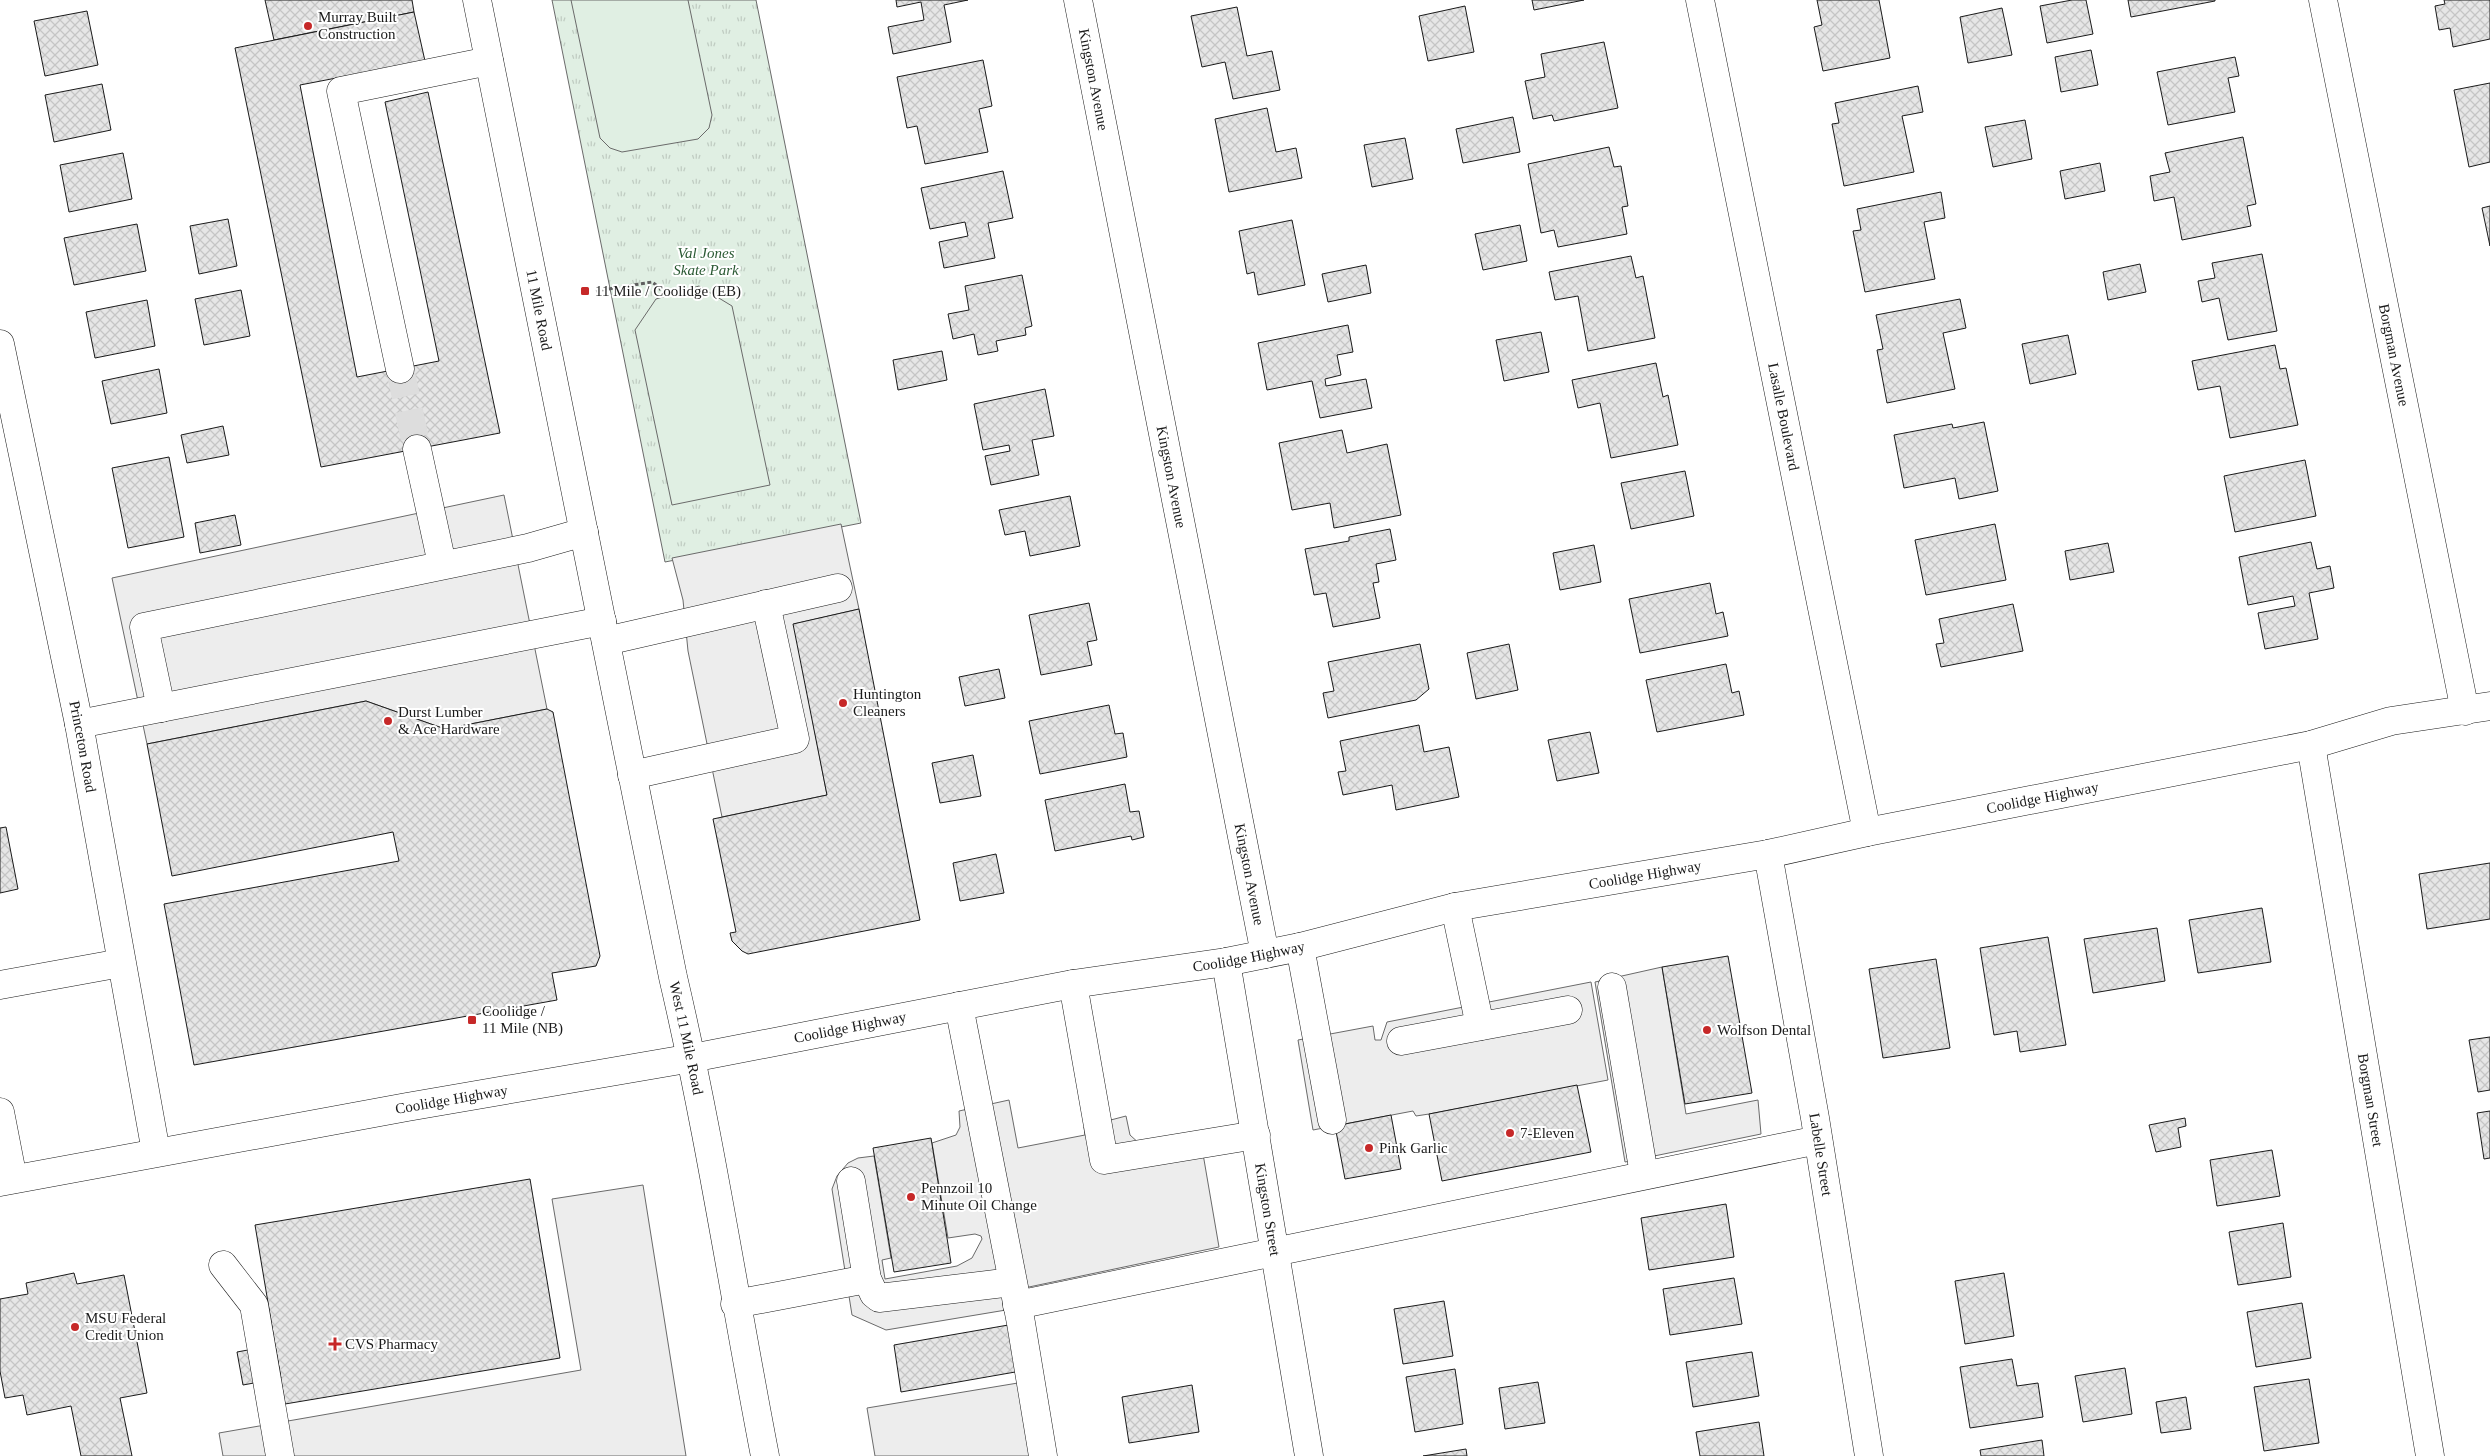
<svg xmlns="http://www.w3.org/2000/svg" width="2490" height="1456" viewBox="0 0 2490 1456" font-family="Georgia,serif">
  <style>
    .grass { fill: url(#grass-tufts); stroke: #6a6a6a }
    .pitch { fill: #e0efe3; stroke: #6a6a6a }
    .parking { fill: #ededed; stroke: #6a6a6a }
    .building { fill: url(#building-cross-hatch); stroke: #1a1a1a }
    .lines { fill: none; stroke-linecap: round; stroke-linejoin: round }
    .minor-tunnel { stroke: #ddd; stroke-width: 28; stroke-dasharray: 28 14; stroke-linecap: butt }
    .minor-casing { stroke: #1a1a1a; stroke-width: 29 }
    .major-casing { stroke: #1a1a1a; stroke-width: 29 }
    .path { stroke: #5f5f5f; stroke-width: 3; stroke-dasharray: 4 2.5; stroke-linecap: butt }
    .minor { stroke: #fff; stroke-width: 28 }
    .major { stroke: #fff; stroke-width: 28 }
    .poi-dot { fill: #c62828; stroke: #fff; stroke-width: 2 }
    .labels { text-anchor: middle; dominant-baseline: central; stroke-width: 4; stroke-linejoin: round; paint-order: stroke }
    .poi-label { font-size: 15px; fill: #1a1a1a; stroke: #fff; text-anchor: start }
    .street-label { font-size: 15px; fill: #1a1a1a; stroke: #fff }
    .park-label { font-size: 15px; font-style: italic; fill: #2b5a34; stroke: #fff }
  </style>
  <defs>
    <pattern id="grass-tufts" width="24" height="20" patternUnits="userSpaceOnUse" patternTransform="scale(1.25)"><rect width="24" height="20" fill="#e0efe3"/><path d="M3 7l-1-3M5 7V3M7 7l1-3M15 17l-1-3M17 17v-4M19 17l1-3" fill="none" stroke="#c0ccc2"/></pattern>
    <pattern id="building-cross-hatch" width="8" height="8" patternUnits="userSpaceOnUse" patternTransform="scale(1.25)"><rect width="8" height="8" fill="#e6e6e6"/><path d="M0 0l8 8M0 8l8-8" fill="none" stroke="#c5c5c5"/></pattern>
  </defs>
  <rect width="100%" height="100%" fill="#fff"/>
  <path class="grass" d="M552,0H756L861,523L665,562Z"/>
  <g class="pitch">
    <path d="M571,0H688L712,115L709,128L698,139L622,152L610,148L600,138Z"/>
    <path d="M699,286L732,306L770,485L672,505L635,330L656,299Z"/>
  </g>
  <g class="parking">
    <path d="M504,495L547,709L445,729L366,701L147,744L112,578Z"/>
    <path d="M841,524L859,609L794,624L827,795L722,817L688,651L683,600L672,558Z"/>
    <path d="M1662,967L1686,1114L1758,1100L1761,1134L1625,1162L1595,982Z"/>
    <path d="M1591,982L1608,1080L1429,1114L1416,1116L1413,1111L1313,1130L1298,1040L1373,1026L1375,1040H1381L1387,1022Z"/>
    <path d="M1009,1100L1018,1148L1085,1135L1084,1127L1126,1116L1130,1135L1141,1145L1202,1148L1219,1247L1010,1291L1012,1309L886,1330L852,1315L832,1189L837,1176L848,1163L858,1158L874,1156L891,1258L882,1260L885,1279L957,1266L972,1258L982,1239L981,1236L975,1234L948,1238L932,1143L956,1135L960,1127L959,1111Z"/>
    <path d="M643,1185L686,1456H223L219,1433L581,1370L552,1199Z"/>
    <path d="M1030,1381L1042,1456H875L867,1408Z"/>
  </g>
  <g class="building">
    <path d="M265,0H412L414,12L274,40Z"/>
    <path d="M896,0H968L944,5L951,42L893,54L888,27L924,20L921,2L897,7Z"/>
    <path d="M1532,0H1584L1534,10Z"/>
    <path d="M1817,0H1879L1890,58L1823,71L1814,27L1822,25Z"/>
    <path d="M2072,0H2086L2093,34L2047,43L2040,6Z"/>
    <path d="M2128,0H2215V1L2131,17Z"/>
    <path d="M2444,0H2490V39L2453,47L2450,28L2439,30L2435,6L2445,4Z"/>
    <path d="M1465,6L1474,52L1428,61L1419,16Z"/>
    <path d="M1237,7L1247,56L1272,51L1280,90L1233,99L1225,62L1202,67L1191,16Z"/>
    <path d="M2002,8L2012,55L1968,63L1960,17Z"/>
    <path d="M87,11L98,65L45,76L34,21Z"/>
    <path d="M414,12L425,61L300,85L357,377L439,361L385,102L428,92L500,433L321,467L235,48Z"/>
    <path d="M1604,42L1618,108L1554,121L1552,115L1533,119L1525,81L1545,77L1541,54Z"/>
    <path d="M2091,50L2098,85L2061,92L2055,57Z"/>
    <path d="M2235,57L2239,76L2228,78L2235,112L2168,125L2157,72Z"/>
    <path d="M983,60L992,106L979,109L988,152L925,164L917,126L907,128L897,77Z"/>
    <path d="M2490,83V162L2469,167L2454,90Z"/>
    <path d="M102,84L111,130L54,142L45,95Z"/>
    <path d="M1918,86L1923,112L1902,116L1914,172L1844,186L1832,124L1839,123L1835,103Z"/>
    <path d="M1267,108L1276,152L1296,148L1302,178L1229,192L1215,119Z"/>
    <path d="M1513,117L1520,152L1463,163L1456,129Z"/>
    <path d="M2025,120L2032,159L1993,167L1985,127Z"/>
    <path d="M2243,137L2256,204L2247,206L2251,226L2182,240L2174,197L2154,201L2150,176L2170,172L2165,153Z"/>
    <path d="M1405,138L1413,179L1372,187L1364,145Z"/>
    <path d="M1609,147L1614,167L1621,166L1628,206L1622,207L1627,234L1558,247L1554,230L1541,233L1528,164Z"/>
    <path d="M123,153L132,199L69,212L60,165Z"/>
    <path d="M2100,163L2105,191L2065,199L2060,171Z"/>
    <path d="M1003,171L1013,218L988,223L995,258L944,268L939,242L968,236L965,222L930,229L921,188Z"/>
    <path d="M1941,192L1945,218L1924,222L1935,279L1865,292L1853,231L1861,230L1857,209Z"/>
    <path d="M2490,206V246L2482,208Z"/>
    <path d="M228,219L237,266L199,274L190,226Z"/>
    <path d="M1292,220L1305,285L1258,295L1254,272L1247,274L1239,231Z"/>
    <path d="M137,224L146,271L74,285L64,238Z"/>
    <path d="M1520,225L1527,261L1483,270L1475,234Z"/>
    <path d="M2262,254L2277,331L2228,340L2219,298L2202,302L2198,281L2215,278L2212,263Z"/>
    <path d="M1631,256L1636,278L1643,276L1655,338L1588,351L1578,296L1555,300L1549,272Z"/>
    <path d="M2140,264L2146,292L2108,300L2103,272Z"/>
    <path d="M1366,265L1371,293L1328,302L1322,274Z"/>
    <path d="M1022,275L1032,326L1025,328L1026,335L996,341L998,351L978,355L974,334L953,339L948,314L969,310L965,286Z"/>
    <path d="M241,290L250,336L204,345L195,299Z"/>
    <path d="M1960,299L1966,328L1943,333L1955,389L1887,403L1877,350L1883,349L1876,315Z"/>
    <path d="M147,300L155,346L95,358L86,312Z"/>
    <path d="M1348,325L1353,352L1337,355L1341,375L1325,379L1326,386L1366,379L1372,408L1320,418L1312,381L1267,390L1258,343Z"/>
    <path d="M1541,332L1549,372L1504,381L1496,340Z"/>
    <path d="M2068,335L2076,374L2030,384L2022,344Z"/>
    <path d="M2275,345L2280,369L2286,368L2298,425L2230,438L2220,386L2198,390L2192,361Z"/>
    <path d="M942,351L947,380L898,390L893,360Z"/>
    <path d="M1656,363L1663,397L1668,395L1678,445L1611,458L1600,403L1578,408L1572,380Z"/>
    <path d="M159,369L167,413L111,424L102,381Z"/>
    <path d="M1045,389L1054,436L1032,440L1039,475L991,485L985,456L1010,451L1009,445L983,450L974,404Z"/>
    <path d="M1984,422L1998,491L1959,499L1955,478L1904,488L1894,435L1952,424L1953,428Z"/>
    <path d="M223,426L229,455L187,463L181,435Z"/>
    <path d="M1342,430L1347,453L1387,444L1401,515L1334,528L1330,503L1292,510L1279,443Z"/>
    <path d="M169,457L184,537L128,548L112,468Z"/>
    <path d="M2305,460L2316,516L2235,532L2224,476Z"/>
    <path d="M1685,471L1694,516L1631,529L1621,483Z"/>
    <path d="M1070,496L1080,546L1030,556L1025,531L1005,535L999,510Z"/>
    <path d="M235,515L241,545L200,553L195,523Z"/>
    <path d="M1995,524L2006,580L1926,595L1915,540Z"/>
    <path d="M1390,529L1396,560L1376,564L1379,582L1373,583L1380,618L1333,627L1326,593L1314,595L1305,549L1349,541V537Z"/>
    <path d="M2311,542L2317,569L2330,566L2334,588L2309,593L2318,639L2265,649L2258,613L2295,606L2293,596L2248,605L2239,557Z"/>
    <path d="M2108,543L2114,572L2070,580L2065,551Z"/>
    <path d="M1594,545L1601,582L1560,590L1553,553Z"/>
    <path d="M1710,583L1716,614L1723,612L1728,636L1640,653L1629,599Z"/>
    <path d="M1089,603L1097,640L1087,642L1092,665L1041,675L1029,615Z"/>
    <path d="M2013,604L2023,651L1941,667L1936,644L1944,643L1939,619Z"/>
    <path d="M859,609L920,920L748,954L742,951L732,941L730,933L736,932L713,819L827,795L793,624Z"/>
    <path d="M1420,644L1429,689L1416,700L1328,718L1323,693L1334,691L1328,662Z"/>
    <path d="M1509,644L1518,690L1476,699L1467,653Z"/>
    <path d="M1726,664L1732,693L1739,691L1744,715L1657,732L1646,680Z"/>
    <path d="M999,669L1005,698L965,706L959,677Z"/>
    <path d="M366,701L445,729L547,709L553,712L600,956L596,966L552,973L557,1000L194,1065L164,904L399,861L393,832L172,876L147,744Z"/>
    <path d="M1109,705L1115,734L1123,733L1127,757L1040,774L1029,721Z"/>
    <path d="M1419,725L1424,752L1449,747L1459,797L1396,810L1392,785L1343,795L1338,772L1346,771L1340,741Z"/>
    <path d="M1590,732L1599,773L1557,781L1548,740Z"/>
    <path d="M973,755L981,796L940,803L932,763Z"/>
    <path d="M1125,784L1130,812L1139,811L1144,837L1132,840L1131,836L1055,851L1045,800Z"/>
    <path d="M6,827L18,889L0,893V828Z"/>
    <path d="M996,854L1004,893L960,901L953,863Z"/>
    <path d="M2490,863V919L2427,929L2419,874Z"/>
    <path d="M2262,908L2271,962L2198,973L2189,920Z"/>
    <path d="M2157,928L2165,981L2093,993L2084,939Z"/>
    <path d="M2048,937L2066,1045L2020,1052L2017,1031L1994,1035L1980,948Z"/>
    <path d="M1728,956L1752,1093L1685,1104L1662,967Z"/>
    <path d="M1936,959L1950,1048L1883,1058L1869,969Z"/>
    <path d="M2490,1037V1090L2478,1092L2469,1040Z"/>
    <path d="M1577,1085L1591,1152L1442,1181L1429,1114Z"/>
    <path d="M2490,1111V1158L2484,1159L2477,1113Z"/>
    <path d="M1391,1115L1401,1169L1345,1179L1335,1126Z"/>
    <path d="M2185,1118L2186,1126L2178,1128L2181,1147L2156,1152L2149,1125Z"/>
    <path d="M931,1138L951,1263L894,1272L873,1148Z"/>
    <path d="M2272,1150L2280,1196L2217,1206L2210,1160Z"/>
    <path d="M530,1179L560,1358L285,1404L255,1225Z"/>
    <path d="M1726,1204L1734,1257L1649,1270L1641,1218Z"/>
    <path d="M2283,1223L2291,1277L2238,1285L2229,1232Z"/>
    <path d="M74,1273L77,1284L124,1275L147,1393L120,1398L132,1456H81L71,1406L27,1415L23,1395L5,1398L0,1371V1299L28,1294L26,1283Z"/>
    <path d="M2004,1273L2014,1336L1965,1344L1955,1281Z"/>
    <path d="M1734,1278L1742,1324L1670,1335L1663,1289Z"/>
    <path d="M1444,1301L1453,1356L1403,1364L1394,1309Z"/>
    <path d="M2302,1303L2311,1358L2256,1367L2247,1312Z"/>
    <path d="M1014,1324L1021,1371L901,1392L894,1345Z"/>
    <path d="M275,1345L281,1378L243,1385L237,1352Z"/>
    <path d="M1752,1352L1759,1396L1693,1407L1686,1362Z"/>
    <path d="M2012,1359L2017,1386L2038,1383L2043,1417L1970,1428L1960,1367Z"/>
    <path d="M2125,1368L2132,1414L2083,1422L2075,1376Z"/>
    <path d="M1455,1369L1463,1424L1415,1432L1406,1377Z"/>
    <path d="M2309,1379L2319,1443L2264,1451L2254,1387Z"/>
    <path d="M1538,1382L1545,1423L1505,1429L1499,1388Z"/>
    <path d="M1192,1385L1199,1432L1129,1443L1122,1397Z"/>
    <path d="M2186,1397L2191,1429L2161,1433L2156,1402Z"/>
    <path d="M1759,1422L1764,1456H1700L1696,1432Z"/>
    <path d="M2042,1440L2044,1456H1981L1980,1450Z"/>
    <path d="M1466,1449L1467,1456H1423Z"/>
  </g>
  <g class="lines">
    <path class="minor-tunnel" d="M400,369L417,449"/>
    <defs>
      <g id="minor">
        <path id="s1" d="M1078,0L1265,954"/>
        <path id="s2" d="M1700,0L1867,832"/>
        <path id="s3" d="M2323,0L2465,711"/>
        <path id="s4" d="M0,344L79,724L156,1152"/>
        <path d="M400,369L341,91L489,61"/>
        <path d="M417,449L442,564"/>
        <path d="M606,641L838,588"/>
        <path d="M161,708L144,627L528,548L584,532"/>
        <path d="M79,724L602,621"/>
        <path id="s5" d="M2311,745L2430,1456"/>
        <path d="M632,775L795,739L766,604"/>
        <path id="s6" d="M1768,854L1815,1118L1869,1456"/>
        <path d="M1455,907L1480,1026"/>
        <path d="M1300,947L1332,1120"/>
        <path id="s7" d="M1226,962L1309,1456"/>
        <path d="M1073,984L1104,1160L1256,1135"/>
        <path d="M0,985L121,963"/>
        <path d="M1612,987L1644,1174"/>
        <path d="M959,1006L1021,1323L1043,1456"/>
        <path d="M1401,1041L1568,1010"/>
        <path d="M0,1112L13,1179"/>
        <path d="M851,1181L867,1279L874,1294L879,1298L1012,1282"/>
        <path d="M223,1265L254,1305L280,1456"/>
        <path d="M735,1304L867,1279"/>
        <path d="M1017,1305L1818,1140"/>
      </g>
      <g id="major">
        <path id="s8" d="M477,0L673,977C710,1135 734,1296 765,1456"/>
        <path id="s9" d="M0,1182L407,1107L692,1058L1073,984L1226,962L1300,947L1455,907L1768,854L1867,832L2311,745L2391,721L2490,706"/>
      </g>
    </defs>
    <use href="#minor" class="minor-casing"/>
    <use href="#major" class="major-casing"/>
    <path class="path" d="M596,291L652,282L660,288L663,297"/>
    <use href="#minor" class="minor"/>
    <use href="#major" class="major"/>
  </g>
  <g class="poi-dot">
    <circle cx="308" cy="26" r="5"/>
    <rect x="580" y="286" width="10" height="10" rx="2.5"/>
    <circle cx="843" cy="703" r="5"/>
    <circle cx="388" cy="721" r="5"/>
    <rect x="467" y="1015" width="10" height="10" rx="2.5"/>
    <circle cx="1707" cy="1030" r="5"/>
    <circle cx="1510" cy="1133" r="5"/>
    <circle cx="1369" cy="1148" r="5"/>
    <circle cx="911" cy="1197" r="5"/>
    <circle cx="75" cy="1327" r="5"/>
    <path d="M332.5 1336.5h5v5h5v5h-5v5h-5v-5h-5v-5h5z"/>
  </g>
  <g class="labels">
    <g class="poi-label">
      <text x="318" y="17">Murray Built<tspan x="318" dy="17">Construction</tspan></text>
      <text x="595" y="291">11 Mile / Coolidge (EB)</text>
      <text x="853" y="694">Huntington<tspan x="853" dy="17">Cleaners</tspan></text>
      <text x="398" y="712">Durst Lumber<tspan x="398" dy="17">&amp; Ace Hardware</tspan></text>
      <text x="482" y="1011">Coolidge /<tspan x="482" dy="17">11 Mile (NB)</tspan></text>
      <text x="1717" y="1030">Wolfson Dental</text>
      <text x="1520" y="1133">7-Eleven</text>
      <text x="1379" y="1148">Pink Garlic</text>
      <text x="921" y="1188">Pennzoil 10<tspan x="921" dy="17">Minute Oil Change</tspan></text>
      <text x="85" y="1318">MSU Federal<tspan x="85" dy="17">Credit Union</tspan></text>
      <text x="345" y="1344">CVS Pharmacy</text>
    </g>
    <g class="street-label">
      <text stroke="none"><textPath href="#s1" startOffset="81">Kingston Avenue</textPath></text>
      <text stroke="none"><textPath href="#s8" startOffset="316">11 Mile Road</textPath></text>
      <text stroke="none"><textPath href="#s3" startOffset="362">Borgman Avenue</textPath></text>
      <text stroke="none"><textPath href="#s2" startOffset="425">Lasalle Boulevard</textPath></text>
      <text stroke="none"><textPath href="#s1" startOffset="486">Kingston Avenue</textPath></text>
      <text stroke="none"><textPath href="#s4" startOffset="411">Princeton Road</textPath></text>
      <text stroke="none"><textPath href="#s9" startOffset="2079">Coolidge Highway</textPath></text>
      <text stroke="none"><textPath href="#s1" startOffset="891">Kingston Avenue</textPath></text>
      <text stroke="none"><textPath href="#s9" startOffset="1674">Coolidge Highway</textPath></text>
      <text stroke="none"><textPath href="#s9" startOffset="1269">Coolidge Highway</textPath></text>
      <text stroke="none"><textPath href="#s9" startOffset="864">Coolidge Highway</textPath></text>
      <text stroke="none"><textPath href="#s8" startOffset="1059">West 11 Mile Road</textPath></text>
      <text stroke="none"><textPath href="#s9" startOffset="459">Coolidge Highway</textPath></text>
      <text stroke="none"><textPath href="#s5" startOffset="360">Borgman Street</textPath></text>
      <text stroke="none"><textPath href="#s6" startOffset="305">Labelle Street</textPath></text>
      <text stroke="none"><textPath href="#s7" startOffset="251">Kingston Street</textPath></text>
    </g>
    <g class="park-label">
      <text x="706" y="253">Val Jones<tspan x="706" dy="17">Skate Park</tspan></text>
    </g>
  </g>
</svg>
